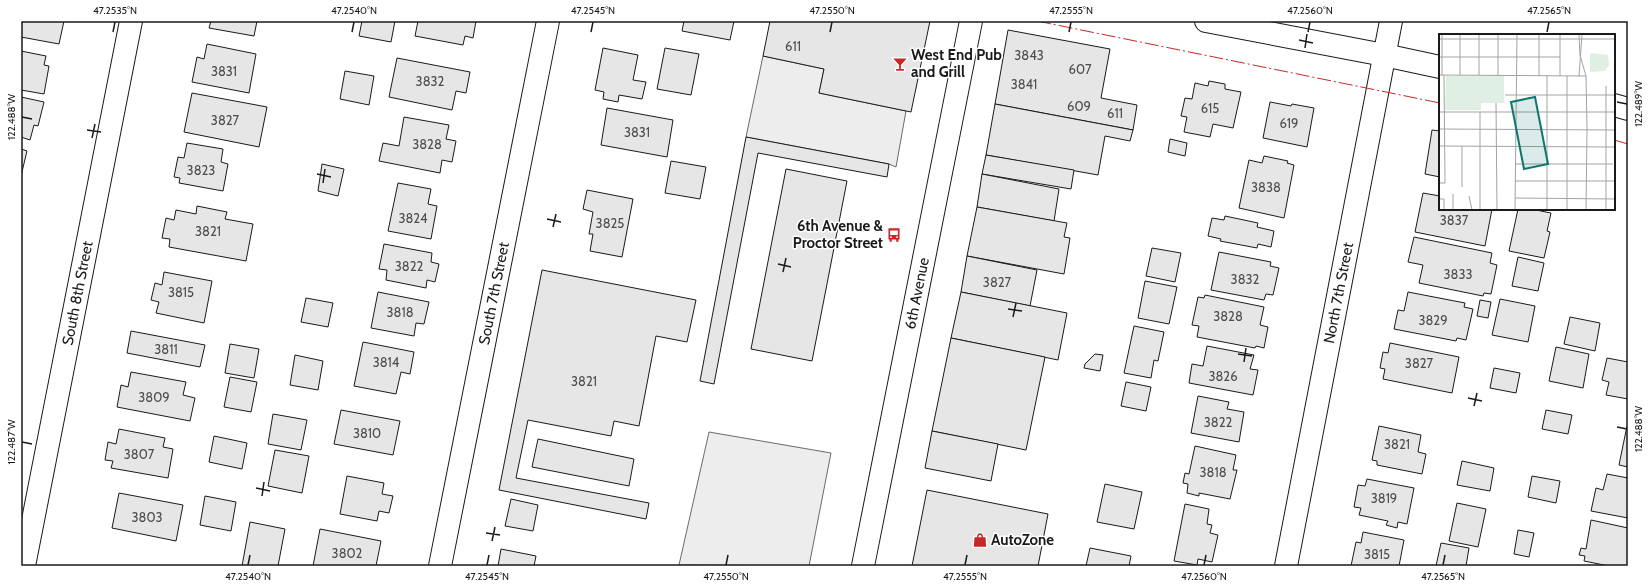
<svg xmlns="http://www.w3.org/2000/svg" width="1649" height="587" viewBox="0 0 1649 587" font-family="Cabin,sans-serif">
  <style>
    .parking { fill: #ededed; stroke: #6a6a6a }
    .building { fill: #e6e6e6; stroke: #1a1a1a }
    .lines { fill: none; stroke-linecap: round; stroke-linejoin: round }
    .minor-casing { stroke: #1a1a1a; stroke-width: 24 }
    .tertiary-casing { stroke: #1a1a1a; stroke-width: 24 }
    .primary-casing { stroke: #1a1a1a; stroke-width: 24 }
    .minor { stroke: #fff; stroke-width: 22 }
    .tertiary { stroke: #fff; stroke-width: 22 }
    .primary { stroke: #fff; stroke-width: 22 }
    .power { stroke: #c62828; stroke-width: 1; stroke-dasharray: 14 3 2 3; stroke-linecap: butt }
    .ticks { fill: none; stroke: #1a1a1a; stroke-width: 1.5 }
    .labels { text-anchor: middle; dominant-baseline: central; stroke-width: 3; stroke-linejoin: round; paint-order: stroke }
    .number-label { font-size: 13px; fill: #4d4d4d }
    .poi-label { font-size: 15px; font-weight: bold; fill: #1a1a1a; stroke: #fff; text-anchor: start }
    .street-label { font-size: 15px; fill: #1a1a1a; stroke: #fff }
    .inset-road { fill: none; stroke: #a3a3a3; stroke-width: 1 }
    .view { fill: #0f766e; fill-opacity: 0.15; stroke: #0f766e; stroke-width: 2 }
    .inset-edge { fill: none; stroke: #1a1a1a; stroke-width: 2 }
    .neatline { fill: none; stroke: #1a1a1a; stroke-width: 1.5 }
    .ticks-label { font-size: 10px; text-anchor: middle; fill: #1a1a1a }
  </style>
  <rect width="100%" height="100%" fill="#fff"/>
  <g class="parking">
    <path d="M763,56L824,69L819,93L906,111L896,167L889,164L746,137Z"/>
    <path d="M709,432L831,453L809,566L679,565Z"/>
  </g>
  <g class="building">
    <path d="M21,21H64L59,44L21,37Z"/>
    <path d="M211,21H257L254,36L209,28Z"/>
    <path d="M362,21H395L391,42L359,36Z"/>
    <path d="M418,21H476L473,38L465,36L463,45L415,36Z"/>
    <path d="M684,21H734L730,40L682,31Z"/>
    <path d="M770,21H930L911,112L819,93L824,69L763,56Z"/>
    <path d="M1008,30L1110,49L1101,98L1137,105L1133,130L995,104Z"/>
    <path d="M207,44L256,54L249,93L192,82L197,57L204,59Z"/>
    <path d="M603,48L638,55L633,80L646,82L642,99L619,95L618,102L603,99L604,92L595,90Z"/>
    <path d="M665,48L699,54L691,95L657,89Z"/>
    <path d="M21,51L46,56L44,65L49,66L44,94L21,90Z"/>
    <path d="M397,58L470,72L466,93L456,91L452,110L389,97Z"/>
    <path d="M345,71L374,76L369,105L340,99Z"/>
    <path d="M1209,81L1225,84V89L1241,92L1233,128L1213,124L1210,137L1184,132L1187,117L1181,116L1185,98L1192,99L1195,83L1208,86Z"/>
    <path d="M192,93L267,107L259,147L184,132Z"/>
    <path d="M21,97L44,102L38,126L34,125L30,140L21,137Z"/>
    <path d="M1270,102L1291,106L1292,104L1314,108L1307,147L1263,138Z"/>
    <path d="M995,104L1133,130L1130,141L1105,136L1098,175L986,155Z"/>
    <path d="M607,108L673,120L667,157L601,145Z"/>
    <path d="M404,117L449,125L446,139L456,141L452,162L442,160L440,173L379,161L383,143L399,146Z"/>
    <path d="M1432,130L1440,131V177L1425,174Z"/>
    <path d="M746,137L889,164L887,177L758,153L714,384L700,381Z"/>
    <path d="M1170,139L1187,143L1185,156L1168,152Z"/>
    <path d="M187,143L223,149L221,162L228,164L223,191L179,183L180,178L174,177L178,157L184,158Z"/>
    <path d="M21,149L27,151L21,176Z"/>
    <path d="M986,155L1074,170L1071,189L982,174Z"/>
    <path d="M1264,156L1288,161L1287,163L1294,165L1284,218L1239,208L1249,160L1262,163Z"/>
    <path d="M671,161L706,167L700,199L665,193Z"/>
    <path d="M322,164L344,169L338,196L318,191Z"/>
    <path d="M786,169L847,181L812,361L751,349Z"/>
    <path d="M982,174L1059,189L1054,221L977,207Z"/>
    <path d="M398,183L431,189L428,204L437,206L431,239L388,231Z"/>
    <path d="M587,190L633,199L622,257L590,251L593,234H589L593,212L583,209Z"/>
    <path d="M1423,193L1440,196V209H1492L1485,246L1415,232Z"/>
    <path d="M197,206L227,212L225,219L253,224L246,261L169,247L170,239L162,238L166,218L174,220L176,210L196,214Z"/>
    <path d="M977,207L1067,223L1064,237L1070,238L1064,274L967,256Z"/>
    <path d="M1518,209H1531L1551,213L1547,231L1550,232L1544,258L1509,251Z"/>
    <path d="M1225,216L1258,223L1257,227L1274,231L1271,247L1258,244L1257,248L1220,241L1221,239L1208,236L1212,218L1224,220Z"/>
    <path d="M1414,237L1492,253L1490,263L1497,265L1491,294L1484,293L1483,296L1419,283L1423,265L1408,262Z"/>
    <path d="M384,244L432,253L431,262L439,264L435,282L427,280L426,288L386,280L387,270L379,269Z"/>
    <path d="M1152,248L1181,253L1175,282L1146,276Z"/>
    <path d="M1219,252L1271,262L1270,266L1279,268L1273,295L1266,294L1264,300L1211,290Z"/>
    <path d="M967,256L1037,270L1030,306L961,292Z"/>
    <path d="M1518,257L1544,263L1538,291L1512,286Z"/>
    <path d="M542,270L696,300L687,342L656,336L639,426L614,421L611,436L528,420L516,478L649,503L646,519L499,490Z"/>
    <path d="M164,272L212,281L204,323L156,313L159,302L151,300L155,283L162,285Z"/>
    <path d="M1145,281L1177,287L1169,324L1138,318Z"/>
    <path d="M378,292L429,302L424,324L416,323L414,336L371,328Z"/>
    <path d="M961,292L1067,313L1058,360L951,338Z"/>
    <path d="M1408,292L1465,303L1464,307L1473,309L1466,340L1457,338L1456,341L1394,329L1398,310L1404,311Z"/>
    <path d="M1205,295L1264,307L1260,325L1268,327L1264,348L1256,346L1255,348L1197,337L1199,326L1192,325L1198,297L1204,298Z"/>
    <path d="M306,298L333,303L328,327L301,322Z"/>
    <path d="M1500,299L1535,306L1528,342L1492,335Z"/>
    <path d="M1480,300L1491,302L1488,318L1477,316Z"/>
    <path d="M1570,317L1600,323L1595,351L1564,344Z"/>
    <path d="M1134,326L1164,332L1158,361L1154,360L1151,378L1124,373Z"/>
    <path d="M131,331L205,345L200,367L127,353Z"/>
    <path d="M951,338L1045,357L1026,450L932,431Z"/>
    <path d="M363,342L414,352L410,374L401,372L396,394L354,386Z"/>
    <path d="M1390,343L1459,357L1452,393L1383,379L1385,369L1380,368L1383,352L1388,353Z"/>
    <path d="M230,344L259,349L254,378L225,373Z"/>
    <path d="M1207,346L1254,355L1250,369L1258,370L1253,395L1189,383L1192,364L1203,366Z"/>
    <path d="M1556,347L1589,354L1583,388L1549,381Z"/>
    <path d="M1095,354L1103,355L1100,371L1084,368L1085,364Z"/>
    <path d="M295,355L323,361L318,390L290,385Z"/>
    <path d="M1607,358L1628,362V399L1606,395L1609,382L1602,380Z"/>
    <path d="M1494,368L1520,373L1516,393L1490,388Z"/>
    <path d="M131,372L186,382L183,395L195,398L190,421L117,407L121,385L128,387Z"/>
    <path d="M230,377L257,382L251,412L224,407Z"/>
    <path d="M1126,382L1151,387L1146,411L1121,406Z"/>
    <path d="M1198,396L1229,402L1227,409L1244,412L1239,442L1191,433Z"/>
    <path d="M341,410L400,421L393,455L334,444Z"/>
    <path d="M1546,410L1572,415L1568,434L1542,429Z"/>
    <path d="M273,414L307,420L301,450L268,444Z"/>
    <path d="M1379,426L1421,435L1418,452L1426,454L1422,474L1377,465V461L1372,460Z"/>
    <path d="M1627,426H1628V467L1619,465Z"/>
    <path d="M119,429L165,438L163,447L173,449L168,478L111,468L113,461L105,460L108,442L116,444Z"/>
    <path d="M932,431L998,444L991,481L925,468Z"/>
    <path d="M214,436L247,443L242,469L209,462Z"/>
    <path d="M538,439L634,459L629,486L532,467Z"/>
    <path d="M1195,446L1236,455L1233,470H1237L1230,499L1199,493V496L1187,493L1188,484L1183,483L1185,473L1189,474Z"/>
    <path d="M275,450L309,456L302,493L268,486Z"/>
    <path d="M1462,461L1494,468L1490,491L1457,485Z"/>
    <path d="M1607,474L1628,478V518L1591,511L1596,488L1603,490Z"/>
    <path d="M347,476L384,483L382,494L393,496L389,513L379,511L377,521L340,514Z"/>
    <path d="M1532,476L1560,481L1556,503L1528,497Z"/>
    <path d="M1367,479L1414,488L1407,524L1398,522L1397,528L1386,525L1388,521L1359,515L1361,508L1354,507L1358,485L1365,486Z"/>
    <path d="M1105,484L1142,492L1134,529L1097,522Z"/>
    <path d="M927,490L1048,514L1038,566H912Z"/>
    <path d="M119,493L183,505L176,541L112,528Z"/>
    <path d="M205,496L236,502L231,531L200,525Z"/>
    <path d="M511,499L538,505L533,531L505,526Z"/>
    <path d="M1457,503L1486,509L1478,547L1449,541Z"/>
    <path d="M1185,504L1209,509L1207,524L1212,525L1210,533L1218,535L1212,562L1198,559L1197,565L1174,561Z"/>
    <path d="M1591,520L1628,528V566H1609L1584,561L1585,556L1579,555L1581,548L1586,549Z"/>
    <path d="M250,522L285,529L278,566H242Z"/>
    <path d="M320,529L381,541L376,566H313Z"/>
    <path d="M1518,530L1534,533L1529,557L1514,554Z"/>
    <path d="M1363,532L1404,540L1399,566H1351L1356,542L1361,543Z"/>
    <path d="M1441,543L1469,548L1466,566H1436Z"/>
    <path d="M1090,548L1131,556L1129,566H1086Z"/>
    <path d="M501,549L536,556L534,566H498Z"/>
  </g>
  <g class="lines">
    <defs>
      <g id="minor">
        <path id="s1" d="M24,566L131,21"/>
        <path id="s2" d="M440,566L548,21"/>
        <path id="s3" d="M1286,566L1391,21"/>
      </g>
      <g id="tertiary">
        <path d="M1206,21L1384,55L1440,67"/>
        <path d="M1614,105L1628,109"/>
      </g>
      <g id="primary">
        <path id="s4" d="M863,566L971,21"/>
      </g>
    </defs>
    <use href="#minor" class="minor-casing"/>
    <use href="#tertiary" class="tertiary-casing"/>
    <use href="#primary" class="primary-casing"/>
    <use href="#minor" class="minor"/>
    <use href="#tertiary" class="tertiary"/>
    <use href="#primary" class="primary"/>
    <g class="power">
      <path d="M1037,21L1440,103"/>
      <path d="M1614,140L1628,144"/>
    </g>
  </g>
  <path class="ticks" d="M113,32L115,22M352,32L354,22M591,32L593,22M830,32L832,22M1069,32L1071,22M1308,32L1310,22M1547,32L1549,22M1299,40L1313,43M1305,48L1307,34M1617,102L1627,104M22,117L32,119M87,130L101,132M92,138L95,124M317,174L331,177M323,183L325,169M547,219L561,222M553,227L556,214M778,264L791,267M783,272L786,258M1008,309L1022,311M1013,317L1016,303M1238,354L1252,356M1244,362L1246,348M1468,398L1482,401M1474,406L1477,393M1617,427L1627,429M22,442L32,444M256,488L270,491M262,496L264,482M486,533L500,535M492,541L495,527M248,565L250,555M487,565L489,555M726,565L728,555M965,565L967,555M1204,565L1206,555M1443,565L1445,555"/>
  <defs>
    <symbol id="bar-bare" viewBox="-9 -9 18 18"><path d="M-6-5H6L.8 .8V4.5H3.5V6h-7V4.5H-.8V.8Z" fill="#c62828" stroke="#fff" stroke-width="2.5" paint-order="stroke"/></symbol>
    <symbol id="bus-bare" viewBox="-9 -9 18 18"><path d="M-5-6H5V4H4V6H2V4H-2V6H-4V4H-5ZM-3.5-4V0h7V-4ZM-3.5 1.2v1.5H-2V1.2ZM2 1.2v1.5H3.5V1.2Z" fill="#c62828" stroke="#fff" stroke-width="2.5" paint-order="stroke"/></symbol>
    <symbol id="shop-bare" viewBox="-9 -9 18 18"><path d="M-5-2.5h2.3a2.7 3.5 0 0 1 5.4 0H5L5.5 6h-11ZM-1.5-2.5h3a1.5 2.3 0 0 0-3 0Z" fill="#c62828" stroke="#fff" stroke-width="2.5" paint-order="stroke"/></symbol>
  </defs>
  <g fill-rule="evenodd">
    <use href="#bar-bare" x="890" y="54" width="20" height="20"/>
    <use href="#bus-bare" x="884" y="225" width="20" height="20"/>
    <use href="#shop-bare" x="970" y="530" width="20" height="20"/>
  </g>
  <g class="labels">
    <g class="number-label">
      <text x="793" y="46">611</text>
      <text x="1029" y="55">3843</text>
      <text x="1080" y="69">607</text>
      <text x="224" y="71">3831</text>
      <text x="430" y="81">3832</text>
      <text x="1024" y="84">3841</text>
      <text x="1079" y="106">609</text>
      <text x="1210" y="108">615</text>
      <text x="1115" y="113">611</text>
      <text x="225" y="120">3827</text>
      <text x="1289" y="123">619</text>
      <text x="637" y="132">3831</text>
      <text x="427" y="144">3828</text>
      <text x="201" y="170">3823</text>
      <text x="1266" y="187">3838</text>
      <text x="413" y="218">3824</text>
      <text x="1454" y="220">3837</text>
      <text x="610" y="223">3825</text>
      <text x="208" y="231">3821</text>
      <text x="409" y="266">3822</text>
      <text x="1458" y="274">3833</text>
      <text x="1245" y="279">3832</text>
      <text x="997" y="282">3827</text>
      <text x="181" y="292">3815</text>
      <text x="400" y="312">3818</text>
      <text x="1228" y="316">3828</text>
      <text x="1433" y="320">3829</text>
      <text x="166" y="349">3811</text>
      <text x="386" y="362">3814</text>
      <text x="1419" y="363">3827</text>
      <text x="1223" y="376">3826</text>
      <text x="584" y="381">3821</text>
      <text x="154" y="397">3809</text>
      <text x="1218" y="422">3822</text>
      <text x="367" y="433">3810</text>
      <text x="1397" y="444">3821</text>
      <text x="139" y="454">3807</text>
      <text x="1213" y="472">3818</text>
      <text x="1384" y="498">3819</text>
      <text x="147" y="517">3803</text>
      <text x="347" y="553">3802</text>
      <text x="1377" y="554">3815</text>
    </g>
    <g class="poi-label">
      <text x="911" y="55">West End Pub<tspan x="911" dy="17">and Grill</tspan></text>
      <text x="883" y="226" text-anchor="end">6th Avenue &amp;<tspan x="883" dy="17">Proctor Street</tspan></text>
      <text x="991" y="540">AutoZone</text>
    </g>
    <g class="street-label">
      <text stroke="none"><textPath href="#s3" startOffset="278">North 7th Street</textPath></text>
      <text stroke="none"><textPath href="#s1" startOffset="278">South 8th Street</textPath></text>
      <text stroke="none"><textPath href="#s2" startOffset="278">South 7th Street</textPath></text>
      <text stroke="none"><textPath href="#s4" startOffset="278">6th Avenue</textPath></text>
    </g>
  </g>
  <g transform="translate(1439 34)">
    <rect width="176" height="176" fill="#fff"/>
    <path d="M151,19L169,21L170,31L166,37L151,38ZM7,42H65V69H42V76H6Z" fill="#e0efe3"/>
    <path class="inset-road" d="M3,0V41M21,0V41M59,0V42M100,0V42M140,0L141,21L147,42L148,96M0,5H176M0,23H121M0,41L147,42M40,41V0M121,42V0M140,42L143,0M66,61H176M57,69L58,176M0,78H176M41,78V176M0,95L176,96M0,112L176,113M23,112V153M76,130H174M76,147H176M0,149H6L5,41M14,160V176M30,162L33,176M76,164L176,165M0,165H5V176M76,176L78,0M108,176V42M128,176V42M147,176L148,96M167,176V52"/>
    <path class="view" d="M96,63L109,130L85,135L72,68Z"/>
    <rect width="176" height="176" class="inset-edge"/>
  </g>
  <rect width="1649" height="587" fill="none" stroke="#ffffff" stroke-width="44"/>
  <rect x="22" y="22" width="1605" height="543" class="neatline"/>
  <g class="ticks-label">
    <text x="115" y="14">47.2535°N</text>
    <text x="354" y="14">47.2540°N</text>
    <text x="593" y="14">47.2545°N</text>
    <text x="832" y="14">47.2550°N</text>
    <text x="1071" y="14">47.2555°N</text>
    <text x="1310" y="14">47.2560°N</text>
    <text x="1549" y="14">47.2565°N</text>
    <text transform="translate(1638 104) rotate(-90)" y="4">122.489°W</text>
    <text transform="translate(11 117) rotate(-90)" y="4">122.488°W</text>
    <text transform="translate(1638 429) rotate(-90)" y="4">122.488°W</text>
    <text transform="translate(11 442) rotate(-90)" y="4">122.487°W</text>
    <text x="248" y="580">47.2540°N</text>
    <text x="487" y="580">47.2545°N</text>
    <text x="726" y="580">47.2550°N</text>
    <text x="965" y="580">47.2555°N</text>
    <text x="1204" y="580">47.2560°N</text>
    <text x="1443" y="580">47.2565°N</text>
  </g>
</svg>
